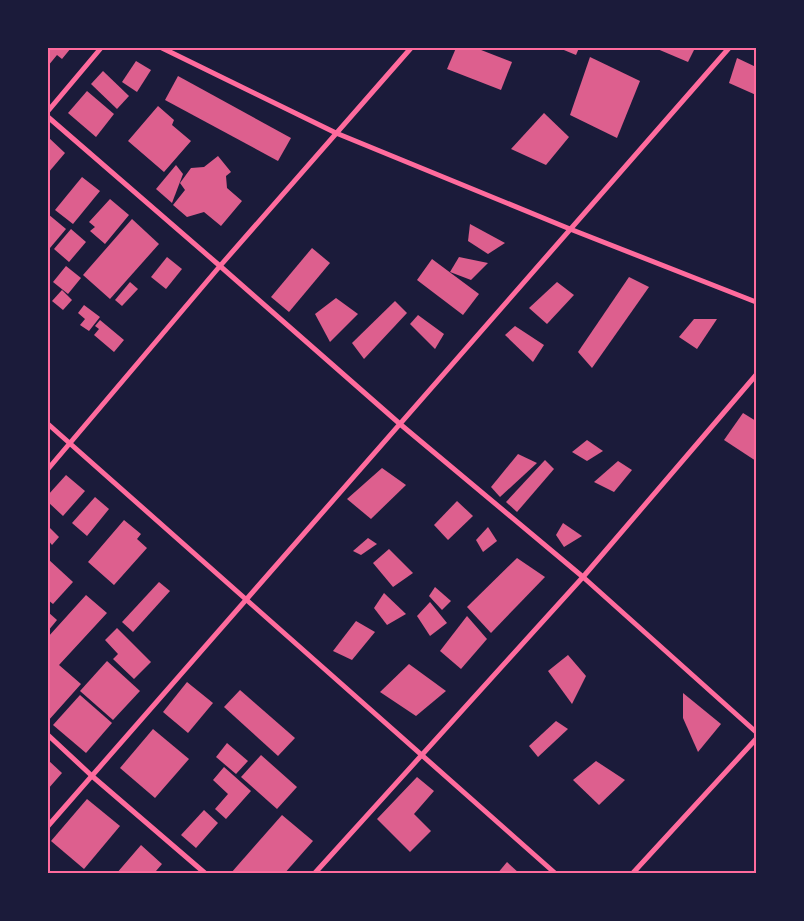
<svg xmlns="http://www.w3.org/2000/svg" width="804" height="921" viewBox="0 0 804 921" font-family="'Times New Roman',serif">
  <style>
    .building { fill: #dd5f8e }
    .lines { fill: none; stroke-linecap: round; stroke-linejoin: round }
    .minor { stroke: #ff6b9d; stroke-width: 5 }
    .neatline { fill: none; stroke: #ff6b9d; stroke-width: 2 }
  </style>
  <rect width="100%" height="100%" fill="#1b1b3a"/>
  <g class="building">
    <path d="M48,48H71L62,59L57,55L48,66Z"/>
    <path d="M456,48H476L512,62L501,90L447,69Z"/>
    <path d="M559,48H579L576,55Z"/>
    <path d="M655,48H695L688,62Z"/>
    <path d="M590,57L640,81L617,138L570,115Z"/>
    <path d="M737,58L756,67V95L729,83Z"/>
    <path d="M136,61L151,70L137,92L122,82Z"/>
    <path d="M103,71L129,96L117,109L91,84Z"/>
    <path d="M178,76L291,138L278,161L165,100Z"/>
    <path d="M87,91L114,114L96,137L68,113Z"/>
    <path d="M158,106L174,120L172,125L191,141L164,172L128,141Z"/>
    <path d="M544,113L569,137L546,165L511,149Z"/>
    <path d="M48,137L65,153L48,173Z"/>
    <path d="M218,156L231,172L226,176L227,188L242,201L221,226L204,212L187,217L173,205L185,190L180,183L191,168L204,167Z"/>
    <path d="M176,165L183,174L172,203L156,189Z"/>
    <path d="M82,177L100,191L73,224L55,210Z"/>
    <path d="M110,199L129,215L105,244L90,231L95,227L89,222Z"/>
    <path d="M48,214L66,229L50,248L48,245Z"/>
    <path d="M132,219L159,244L110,299L83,275Z"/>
    <path d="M470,224L505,243L488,254L468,241Z"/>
    <path d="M71,229L86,242L69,262L54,249Z"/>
    <path d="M312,248L330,263L289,312L271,297Z"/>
    <path d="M167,257L182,269L166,289L151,277Z"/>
    <path d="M459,257L488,263L471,280L450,272Z"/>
    <path d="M432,259L479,294L463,315L417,280Z"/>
    <path d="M66,266L81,278L68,294L53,282Z"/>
    <path d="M629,277L649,287L592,368L578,352Z"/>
    <path d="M130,282L138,289L122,306L115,300Z"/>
    <path d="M557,282L574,295L547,324L529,308Z"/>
    <path d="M62,290L72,300L63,310L52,301Z"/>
    <path d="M336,298L358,314L330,342L315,314Z"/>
    <path d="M395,301L407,313L364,359L352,343Z"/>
    <path d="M84,305L100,317L89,331L80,325L85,319L78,313Z"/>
    <path d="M418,315L444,334L435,349L410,324Z"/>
    <path d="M694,319H717L697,349L679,337Z"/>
    <path d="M100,320L124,340L114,352L94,335L99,329L95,326Z"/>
    <path d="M515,326L544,345L533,362L505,335Z"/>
    <path d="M743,413L756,421V461L724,440Z"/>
    <path d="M587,440L603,451L587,461L572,452Z"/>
    <path d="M518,454L537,463L500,497L491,487Z"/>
    <path d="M545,460L554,469L517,512L506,502Z"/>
    <path d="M618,461L632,470L614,492L594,482Z"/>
    <path d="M382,468L406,485L371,519L347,499Z"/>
    <path d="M66,475L85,491L63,516L48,502V495Z"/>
    <path d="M95,497L109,509L87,536L72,523Z"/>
    <path d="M457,501L473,516L448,540L434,525Z"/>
    <path d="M124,520L141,534L137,539L147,548L114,585L88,562Z"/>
    <path d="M563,523L582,536L564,547L556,535Z"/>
    <path d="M48,526L59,537L52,545L48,540Z"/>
    <path d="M488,527L497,541L483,552L476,540Z"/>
    <path d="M368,538L377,544L361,555L353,551Z"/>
    <path d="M389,549L413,573L393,587L373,563Z"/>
    <path d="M517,558L545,577L491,633L467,607Z"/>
    <path d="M48,559L73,582L53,604L48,600Z"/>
    <path d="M159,582L170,591L133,632L122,622Z"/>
    <path d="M435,587L451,601L442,610L429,596Z"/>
    <path d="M384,593L406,614L387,625L374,608Z"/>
    <path d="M86,595L107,613L59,665L81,684L48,721V637Z"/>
    <path d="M430,602L447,623L430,636L417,616Z"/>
    <path d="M48,612L57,620L48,631Z"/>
    <path d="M467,616L487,639L461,669L440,651Z"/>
    <path d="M356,621L375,632L352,660L333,651Z"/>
    <path d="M117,628L151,662L134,679L113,659L118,654L105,640Z"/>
    <path d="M568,655L586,676L572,704L548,671Z"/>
    <path d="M107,661L140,691L113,720L80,691Z"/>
    <path d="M409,664L446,691L416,716L380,692Z"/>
    <path d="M187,682L213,703L188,733L163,712Z"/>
    <path d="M240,690L295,738L278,756L224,707Z"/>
    <path d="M683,693L721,724L698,752L683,718Z"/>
    <path d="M80,695L112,723L86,753L53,725Z"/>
    <path d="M556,721L568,729L538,757L529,746Z"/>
    <path d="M153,729L189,759L155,798L120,768Z"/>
    <path d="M227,743L248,761L236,774L216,757Z"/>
    <path d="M261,755L297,787L277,809L241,777Z"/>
    <path d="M48,760L62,773L48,789Z"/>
    <path d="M596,761L625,780L599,805L573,780Z"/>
    <path d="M224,767L251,791L226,819L215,809L228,794L213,780Z"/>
    <path d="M417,777L434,791L414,814L431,831L410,852L377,819Z"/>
    <path d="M87,799L120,826L84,869L51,841Z"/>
    <path d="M204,810L218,823L196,848L181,835Z"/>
    <path d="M282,815L313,841L284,874H232L231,873Z"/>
    <path d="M141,845L162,864L156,871L159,874H116Z"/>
    <path d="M507,862L520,874H497Z"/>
  </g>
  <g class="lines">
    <g class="minor">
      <path d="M162,48L336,133L570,229L756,302"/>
      <path d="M48,111L101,48"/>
      <path d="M48,117L220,266L400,424L583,577L756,732"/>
      <path d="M48,424L556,874"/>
      <path d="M48,469L220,266L411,48"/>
      <path d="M48,735L92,776L206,874"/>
      <path d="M48,826L729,48"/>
      <path d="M314,874L583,577L756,375"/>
      <path d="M632,874L756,739"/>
    </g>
  </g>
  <rect width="804" height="921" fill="none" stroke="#1b1b3a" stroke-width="98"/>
  <rect x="49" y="49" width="706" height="823" class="neatline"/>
</svg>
